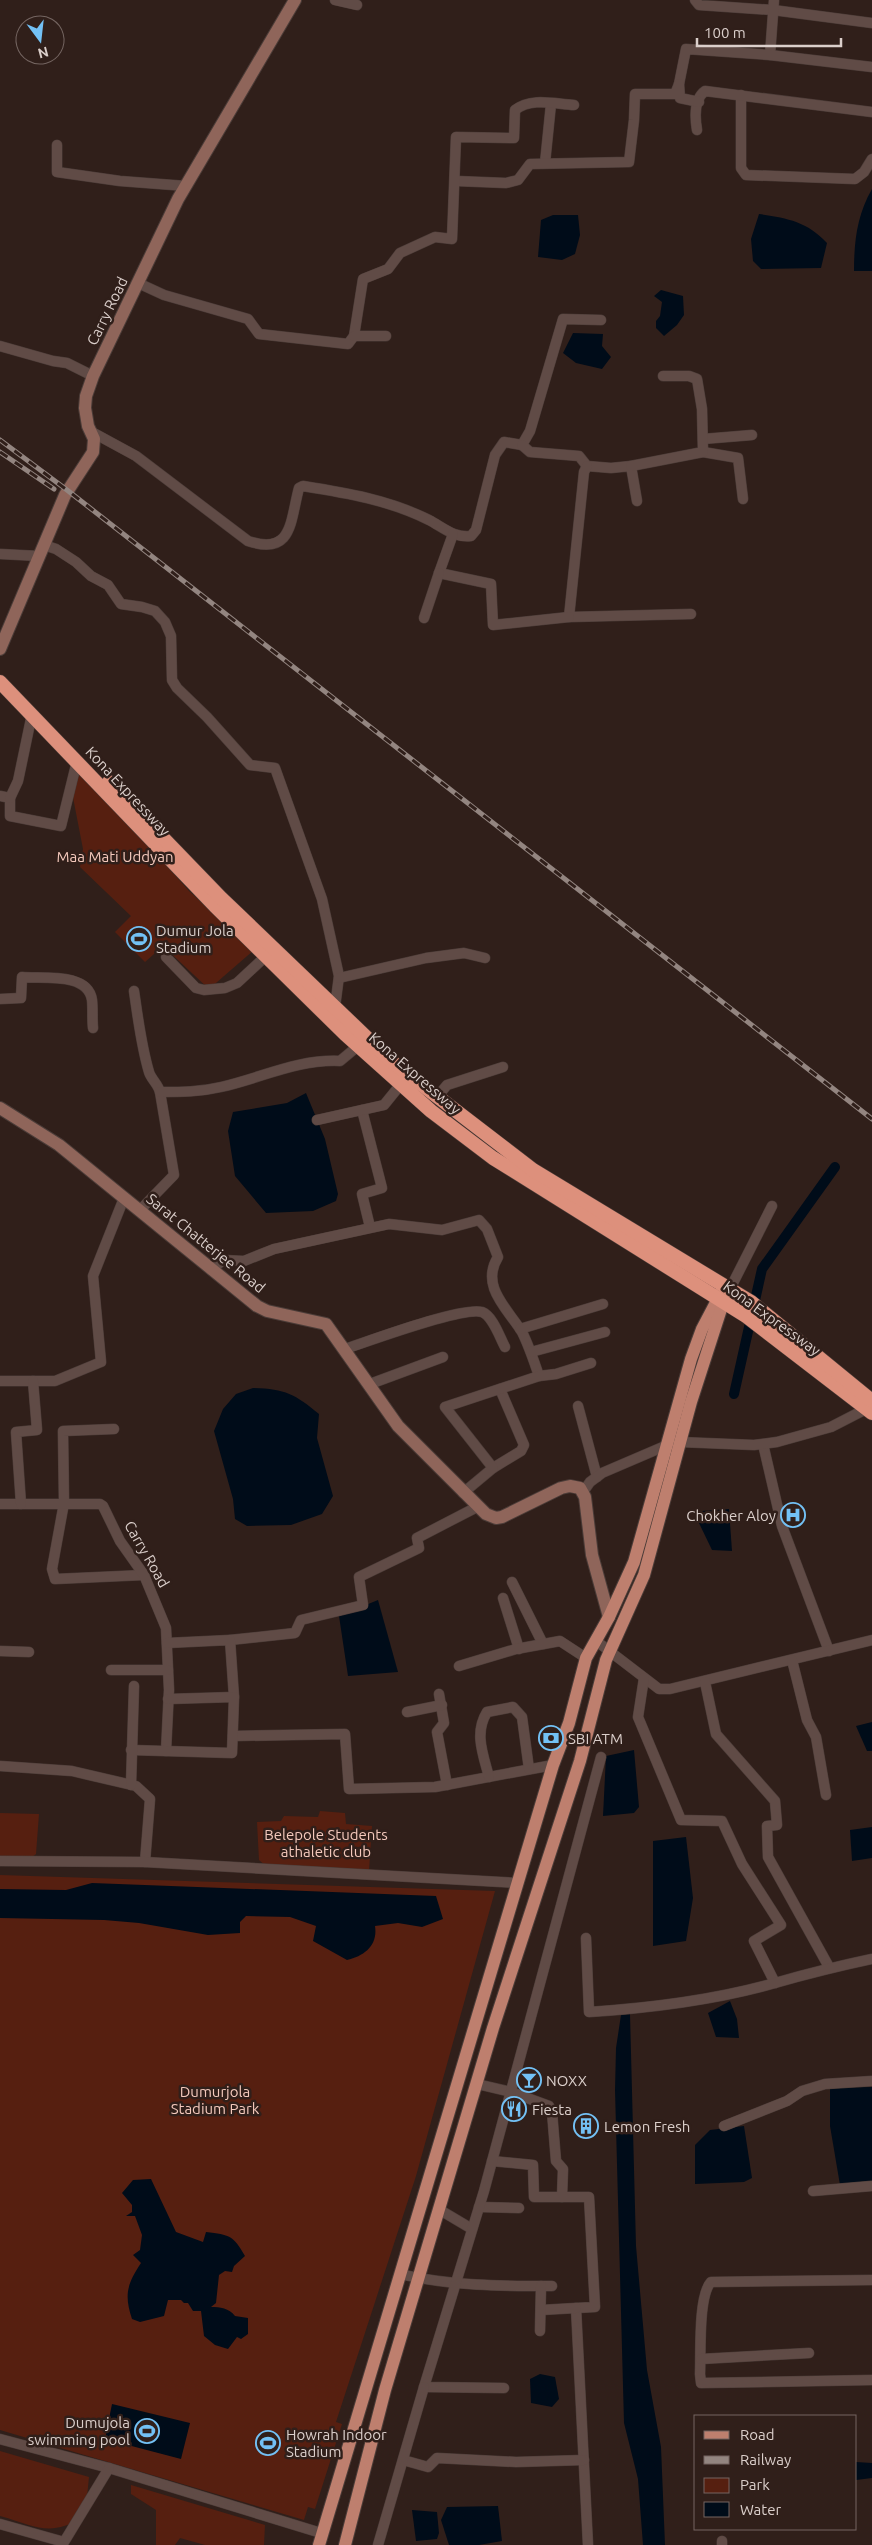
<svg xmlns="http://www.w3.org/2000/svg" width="872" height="2545" viewBox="0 0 872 2545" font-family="Ubuntu,sans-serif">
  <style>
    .green { fill: #561f10 }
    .water { fill: #000c19 }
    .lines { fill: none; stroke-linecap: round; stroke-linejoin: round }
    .canal { stroke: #000c19; stroke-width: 10 }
    .minor-casing { stroke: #4b3c38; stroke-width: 11 }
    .secondary-casing { stroke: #4b3c38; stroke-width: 14 }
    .primary-casing { stroke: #4b3c38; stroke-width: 14 }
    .trunk-casing { stroke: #4b3c38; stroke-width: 15 }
    .minor { stroke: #604b46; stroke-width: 10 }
    .secondary { stroke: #8f655a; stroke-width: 12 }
    .primary { stroke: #be7f6e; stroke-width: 12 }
    .trunk { stroke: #dd907c; stroke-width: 14 }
    .rail-casing { stroke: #938580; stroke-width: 5 }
    .rail { stroke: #301f1a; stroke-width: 3; stroke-dasharray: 9; stroke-linecap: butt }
    .labels { text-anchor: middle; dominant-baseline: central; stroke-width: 5; stroke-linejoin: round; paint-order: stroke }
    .street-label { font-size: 15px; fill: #dbcfcb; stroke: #301f1a }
    .park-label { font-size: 15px; fill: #f4c9bc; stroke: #301f1a }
    .poi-label { font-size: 15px; fill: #dbcfcb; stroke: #301f1a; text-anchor: start }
  </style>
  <rect width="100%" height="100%" fill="#301f1a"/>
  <g class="green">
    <path d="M77,763L189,891L254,950L209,989L163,946L145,962L115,932L131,916L80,867L83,849L71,787Z"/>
    <path d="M320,1811L345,1813L346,1824L372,1826L369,1871L266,1866L259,1860L257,1822L281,1821L284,1816L318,1817Z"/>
    <path d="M0,1813L39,1814L36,1854L32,1857L0,1856Z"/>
    <path d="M0,1875L495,1891L416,2176L336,2422L342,2424L315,2509L308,2507L304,2520L0,2430Z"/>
    <path d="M0,2451L89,2477L85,2517C48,2537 39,2527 0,2516Z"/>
    <path d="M131,2485L265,2525L264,2545H205L180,2538L175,2545H156V2510L131,2494Z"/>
  </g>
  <g class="water">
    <path d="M872,189V271H854C854,241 857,215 872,189Z"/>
    <path d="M759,214C786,218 807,221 827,243L821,268L761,269L753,261L751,239Z"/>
    <path d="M553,215H578L580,235L575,254L562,260L538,257L541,220Z"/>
    <path d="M661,290L683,296L684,315L677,325L664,336L656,328V321L660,316L662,302L654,296Z"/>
    <path d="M573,333L603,334L602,346L611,357L602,369L576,363L563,353Z"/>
    <path d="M306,1093L325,1139L338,1194L336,1201L313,1211L266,1213L235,1176L228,1131L233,1112L287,1103Z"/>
    <path d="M253,1388C285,1389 295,1394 319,1414L317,1438L333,1496L322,1514L291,1525L247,1526L235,1519L233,1499L214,1431L223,1409L236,1394Z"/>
    <path d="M729,1509L732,1551L712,1550L698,1521L702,1511Z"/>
    <path d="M378,1600L398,1672L348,1676L339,1616Z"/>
    <path d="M872,1722V1751H867L856,1726Z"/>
    <path d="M634,1750L639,1807L634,1813L603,1816L606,1756Z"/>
    <path d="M872,1827V1858L852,1861L850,1830Z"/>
    <path d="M686,1837L693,1898L686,1941L653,1946V1841Z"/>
    <path d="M92,1883L436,1896L443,1919L422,1927L398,1923L375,1926C378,1945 365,1956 347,1960L313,1941L316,1926L290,1917L246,1916L240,1922V1933L208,1935L139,1923L104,1920L0,1918V1889L66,1890Z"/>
    <path d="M730,2001L737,2019L739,2038L716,2037L708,2013Z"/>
    <path d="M630,2014L636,2246L647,2370L661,2447L665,2545H643L638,2479L624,2423L615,2090L616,2048L621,2015Z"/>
    <path d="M872,2087V2182L840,2185L830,2126V2088Z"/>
    <path d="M744,2126L752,2178L744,2182L695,2184V2145L710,2130Z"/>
    <path d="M151,2179L176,2232L203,2242L206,2232C230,2235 233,2235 245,2256L234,2266L232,2272L225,2271L219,2275L216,2303L211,2307C220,2307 229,2308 235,2316L248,2318V2334L241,2339L237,2337L228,2349L215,2345L204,2336L201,2311H193L188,2303H184L181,2300H168L164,2316L140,2322L132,2319C124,2295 127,2284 141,2263L133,2255L140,2250L142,2235L135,2216H126L132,2212V2205L122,2193L133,2180Z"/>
    <path d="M540,2374L555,2377L559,2399L552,2407L531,2403L530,2379Z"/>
    <path d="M112,2404L190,2423L181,2459L105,2439Z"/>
    <path d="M856,2462L872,2463V2478L856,2480Z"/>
    <path d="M498,2506L502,2541L479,2545H449L441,2520L447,2507Z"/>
    <path d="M412,2510L437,2512L439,2533L437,2539L416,2541Z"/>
  </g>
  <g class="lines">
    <path class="canal" d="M734,1394L762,1269L835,1167"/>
    <defs>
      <g id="minor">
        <path d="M335,0L357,5"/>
        <path d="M695,0L699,5L773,10L872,23"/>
        <path d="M770,55L774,0"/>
        <path d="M679,84L686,49L770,55L872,67"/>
        <path d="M741,95V168L746,175L855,179L864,172L872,159"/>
        <path d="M697,130C695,118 694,99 705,91L872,112"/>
        <path d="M57,145V172L120,181L186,186"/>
        <path d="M545,163L551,104"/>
        <path d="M456,181L506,183L518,180L530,164L629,162L634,120L635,94H675L679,84L680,98L699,102"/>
        <path d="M138,283L164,295L248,319L259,334L348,344L354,336L363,279L388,269L400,253L435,237L452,239L456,137L514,138L515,110C531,97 555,104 574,105"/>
        <path d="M354,336H386"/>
        <path d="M0,346L53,361L67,363L93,376"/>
        <path d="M90,431L136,456L248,541C293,556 290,521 299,488L303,486C347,493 389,500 429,520C444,528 454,538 471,536L476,530L495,455L504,442L522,445L530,431L563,319L601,320"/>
        <path d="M703,439L752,435"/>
        <path d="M522,445L530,452L579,456L587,466L611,468L631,466L637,501"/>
        <path d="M703,452L738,458L743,499"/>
        <path d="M587,466L584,472L569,617L691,614"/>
        <path d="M631,466L703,452L702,409L697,379L689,376H663"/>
        <path d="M453,534L439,573L491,584L493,625L569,617"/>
        <path d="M44,545L56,549L76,562L91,576L108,585L121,604L142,607L155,611L165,622L171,636L172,680L177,688L207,717L250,765L275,768L322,899L339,976L335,1007"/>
        <path d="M0,554L39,556"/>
        <path d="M424,618L439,573"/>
        <path d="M0,796L10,798V816L61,826L77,761"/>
        <path d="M10,798L18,781L32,714"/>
        <path d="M166,957L196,988L204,990L225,988L237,983L266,956"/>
        <path d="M339,978L426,958L464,953L485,958"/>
        <path d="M134,991C138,1018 141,1045 149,1072C151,1079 158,1084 160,1092L174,1175L140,1210"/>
        <path d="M0,999L21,998L22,977C43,979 88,972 92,1000C93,1009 92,1019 93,1028"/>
        <path d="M160,1092C181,1092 200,1092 221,1087C261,1078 298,1059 340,1061L358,1046"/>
        <path d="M437,1097L447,1085L503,1067"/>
        <path d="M362,1110L382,1188L362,1194L370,1227"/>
        <path d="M317,1120L384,1105L401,1084"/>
        <path d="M211,1270L223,1260L244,1261L274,1249L389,1224L442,1230L479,1220L487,1229L498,1257C480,1286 507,1308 522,1332C529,1346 534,1361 539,1376"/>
        <path d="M730,1289L772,1206"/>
        <path d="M520,1329L603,1304"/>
        <path d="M345,1349C369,1341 463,1306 482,1312C493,1316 500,1338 505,1347"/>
        <path d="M531,1352L605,1332"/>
        <path d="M0,1381H55L101,1362L93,1276L124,1198"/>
        <path d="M370,1384L443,1357"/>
        <path d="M578,1406L597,1477"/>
        <path d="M114,1429L63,1431L64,1503L52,1569L55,1579L144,1575"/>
        <path d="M763,1444L782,1526L829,1651"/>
        <path d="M493,1468L521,1451L524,1445L500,1389"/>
        <path d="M583,1492L590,1482L602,1473L665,1446L680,1442L754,1445L777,1442L831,1427L866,1409"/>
        <path d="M463,1493L493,1468L445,1407L539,1376L556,1374L591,1363"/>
        <path d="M0,1504H100L103,1506L120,1541L144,1575L166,1628L169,1690L166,1751"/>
        <path d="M21,1504L16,1432L37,1430L33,1381"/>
        <path d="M512,1582L543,1644"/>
        <path d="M503,1598L519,1649"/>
        <path d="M230,1640L295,1633L301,1620L363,1605L359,1577L419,1548L417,1538L477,1507"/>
        <path d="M595,1640L659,1689H670L872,1640"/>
        <path d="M167,1643L230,1640L234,1697"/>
        <path d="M0,1651L29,1652"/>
        <path d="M792,1660L807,1720L816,1737L826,1795"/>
        <path d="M459,1666L516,1649L560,1641L586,1658"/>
        <path d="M111,1670H168"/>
        <path d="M644,1678L638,1717L681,1820L722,1821L742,1864L781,1925L754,1941L775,1983"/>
        <path d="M705,1682L716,1734L775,1801L777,1825L767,1826L768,1857L829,1967"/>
        <path d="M439,1694L444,1723L437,1732L447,1785"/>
        <path d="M407,1712L442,1705"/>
        <path d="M233,1736L345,1734L349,1789L435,1787L553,1765"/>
        <path d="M131,1750L232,1753L234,1697L168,1699"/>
        <path d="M0,1766L72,1771L136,1786L150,1799L145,1862"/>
        <path d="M489,1777C483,1754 474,1733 487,1712L513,1707L522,1717L529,1769"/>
        <path d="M131,1785L134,1686"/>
        <path d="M0,1861L145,1862L518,1883"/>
        <path d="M586,1938L589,2012C651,2008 715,2000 775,1983C807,1974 839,1966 872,1959"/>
        <path d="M477,2084L511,2092L549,2106L552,2112L556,2161L563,2169L562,2197"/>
        <path d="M724,2126L787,2101L802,2091L825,2084L872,2081"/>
        <path d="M492,2161L533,2165L534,2197H589L595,2307L576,2308L588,2545"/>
        <path d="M813,2191L872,2186"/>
        <path d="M479,2207L519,2208"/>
        <path d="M440,2210L472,2229"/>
        <path d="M400,2274C450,2286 502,2286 552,2286"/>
        <path d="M872,2280L711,2282C698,2296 701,2353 700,2374L701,2383L872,2380"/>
        <path d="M541,2310L576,2308"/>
        <path d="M540,2331L541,2286"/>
        <path d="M701,2359L809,2353"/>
        <path d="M504,2388L424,2387L484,2191L601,1757"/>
        <path d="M0,2439L109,2468L321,2533"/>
        <path d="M403,2460L428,2467L437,2458L516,2462L584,2460"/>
        <path d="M0,2524L64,2542L109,2468"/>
        <path d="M722,2541V2545"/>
        <path d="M378,2545L424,2387"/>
      </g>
      <g id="secondary">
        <path d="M0,649L65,495L93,452L94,439L88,426L85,408L86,396L93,376L178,199L295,0"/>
        <path d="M0,1108L59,1145L257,1306L267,1311L326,1324L398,1426L486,1514L496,1518L502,1517L561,1488L570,1486L580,1488L585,1497L592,1555L609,1617"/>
      </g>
      <g id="primary">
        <path d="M319,2545L553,1765L569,1723L586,1658L609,1617L634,1562L691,1359L702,1329L722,1291"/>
        <path d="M345,2545L385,2390L493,2028L580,1761L606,1660L644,1575L691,1402L724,1300"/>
      </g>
      <g id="trunk">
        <path d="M0,682L215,906L345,1034L431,1111L493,1158L746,1316L872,1413"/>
        <path d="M109,782L221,898L391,1061L533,1170L751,1302L872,1401"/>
      </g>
    </defs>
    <use href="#minor" class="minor-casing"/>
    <use href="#secondary" class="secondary-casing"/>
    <use href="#primary" class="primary-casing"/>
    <use href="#trunk" class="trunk-casing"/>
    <use href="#minor" class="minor"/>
    <use href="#secondary" class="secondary"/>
    <use href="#primary" class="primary"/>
    <use href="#trunk" class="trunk"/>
    <defs>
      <g id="rail">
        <path d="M0,440L67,490L872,1119"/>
        <path d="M0,452L54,489"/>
      </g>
    </defs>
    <use href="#rail" class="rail-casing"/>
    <use href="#rail" class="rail"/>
  </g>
  <defs>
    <symbol id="stadium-ring" viewBox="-11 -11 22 22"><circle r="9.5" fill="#301f1a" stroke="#73c1f5" stroke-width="1.5"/><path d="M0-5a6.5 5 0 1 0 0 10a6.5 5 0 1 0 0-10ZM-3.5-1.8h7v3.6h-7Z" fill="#73c1f5"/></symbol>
    <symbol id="hospital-ring" viewBox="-11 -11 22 22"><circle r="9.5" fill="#301f1a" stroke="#73c1f5" stroke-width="1.5"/><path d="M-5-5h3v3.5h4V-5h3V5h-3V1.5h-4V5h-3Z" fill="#73c1f5"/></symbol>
    <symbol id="bank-ring" viewBox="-11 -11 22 22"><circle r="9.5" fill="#301f1a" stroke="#73c1f5" stroke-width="1.5"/><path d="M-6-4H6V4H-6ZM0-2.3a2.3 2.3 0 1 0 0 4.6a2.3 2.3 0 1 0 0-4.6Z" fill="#73c1f5"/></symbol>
    <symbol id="bar-ring" viewBox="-11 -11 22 22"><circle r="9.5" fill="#301f1a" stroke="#73c1f5" stroke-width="1.5"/><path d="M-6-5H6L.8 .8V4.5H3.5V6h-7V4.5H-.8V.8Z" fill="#73c1f5"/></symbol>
    <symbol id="restaurant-ring" viewBox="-11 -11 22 22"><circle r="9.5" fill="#301f1a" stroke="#73c1f5" stroke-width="1.5"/><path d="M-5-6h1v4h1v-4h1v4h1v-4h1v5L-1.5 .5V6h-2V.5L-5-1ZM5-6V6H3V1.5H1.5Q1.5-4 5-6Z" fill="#73c1f5"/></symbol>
    <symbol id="building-ring" viewBox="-11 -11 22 22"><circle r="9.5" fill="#301f1a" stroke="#73c1f5" stroke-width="1.5"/><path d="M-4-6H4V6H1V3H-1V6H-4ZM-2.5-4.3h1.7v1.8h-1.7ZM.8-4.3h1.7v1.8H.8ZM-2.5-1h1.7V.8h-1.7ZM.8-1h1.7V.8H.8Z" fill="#73c1f5"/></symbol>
  </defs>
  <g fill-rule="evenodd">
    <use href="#stadium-ring" x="125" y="925" width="28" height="28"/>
    <use href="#hospital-ring" x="779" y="1501" width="28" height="28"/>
    <use href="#bank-ring" x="537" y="1724" width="28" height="28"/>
    <use href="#bar-ring" x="515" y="2066" width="28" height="28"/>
    <use href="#restaurant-ring" x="500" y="2095" width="28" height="28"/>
    <use href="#building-ring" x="572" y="2112" width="28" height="28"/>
    <use href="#stadium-ring" x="133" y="2417" width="28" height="28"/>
    <use href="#stadium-ring" x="254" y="2429" width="28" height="28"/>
  </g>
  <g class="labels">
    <g class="street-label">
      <text transform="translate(107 311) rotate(-64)">Carry Road</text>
      <text transform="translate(128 791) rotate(47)">Kona Expressway</text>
      <text transform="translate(415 1073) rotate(41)">Kona Expressway</text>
      <text transform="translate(206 1243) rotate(39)">Sarat Chatterjee Road</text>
      <text transform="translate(772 1318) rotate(36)">Kona Expressway</text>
      <text transform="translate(147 1554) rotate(60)">Carry Road</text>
    </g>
    <g class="park-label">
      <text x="115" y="856">Maa Mati Uddyan</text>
      <text x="326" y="1834">Belepole Students<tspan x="326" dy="17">athaletic club</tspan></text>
      <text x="215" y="2091">Dumurjola<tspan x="215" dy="17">Stadium Park</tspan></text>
    </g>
    <g class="poi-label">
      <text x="156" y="930">Dumur Jola<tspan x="156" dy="17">Stadium</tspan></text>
      <text x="776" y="1515" text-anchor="end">Chokher Aloy</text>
      <text x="568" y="1738">SBI ATM</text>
      <text x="546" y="2080">NOXX</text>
      <text x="532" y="2109">Fiesta</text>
      <text x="604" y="2126">Lemon Fresh</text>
      <text x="130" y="2422" text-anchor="end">Dumujola<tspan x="130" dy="17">swimming pool</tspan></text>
      <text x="286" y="2434">Howrah Indoor<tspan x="286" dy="17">Stadium</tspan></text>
    </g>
  </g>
  <rect x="694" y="2415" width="162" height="115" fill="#301f1a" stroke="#746561"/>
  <rect x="704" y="2431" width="25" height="8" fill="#be7f6e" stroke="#746561"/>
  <text x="740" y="2440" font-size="15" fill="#dbcfcb">Road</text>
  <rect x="704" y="2456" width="25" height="8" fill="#938580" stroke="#746561"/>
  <text x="740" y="2465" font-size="15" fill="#dbcfcb">Railway</text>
  <rect x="704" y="2478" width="25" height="15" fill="#561f10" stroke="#746561"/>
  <text x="740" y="2490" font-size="15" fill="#dbcfcb">Park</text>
  <rect x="704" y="2502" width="25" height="15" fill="#000c19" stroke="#746561"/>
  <text x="740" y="2515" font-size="15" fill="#dbcfcb">Water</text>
  <g transform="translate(40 40) rotate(165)"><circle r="24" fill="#301f1a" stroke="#746561"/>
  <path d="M0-4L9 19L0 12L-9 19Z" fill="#73c1f5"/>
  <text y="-8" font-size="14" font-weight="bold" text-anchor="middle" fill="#dbcfcb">N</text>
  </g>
  <path d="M697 38v8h144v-8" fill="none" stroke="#dbcfcb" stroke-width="2.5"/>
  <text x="704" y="38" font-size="15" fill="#dbcfcb" stroke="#301f1a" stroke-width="4" paint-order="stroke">100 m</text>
</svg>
